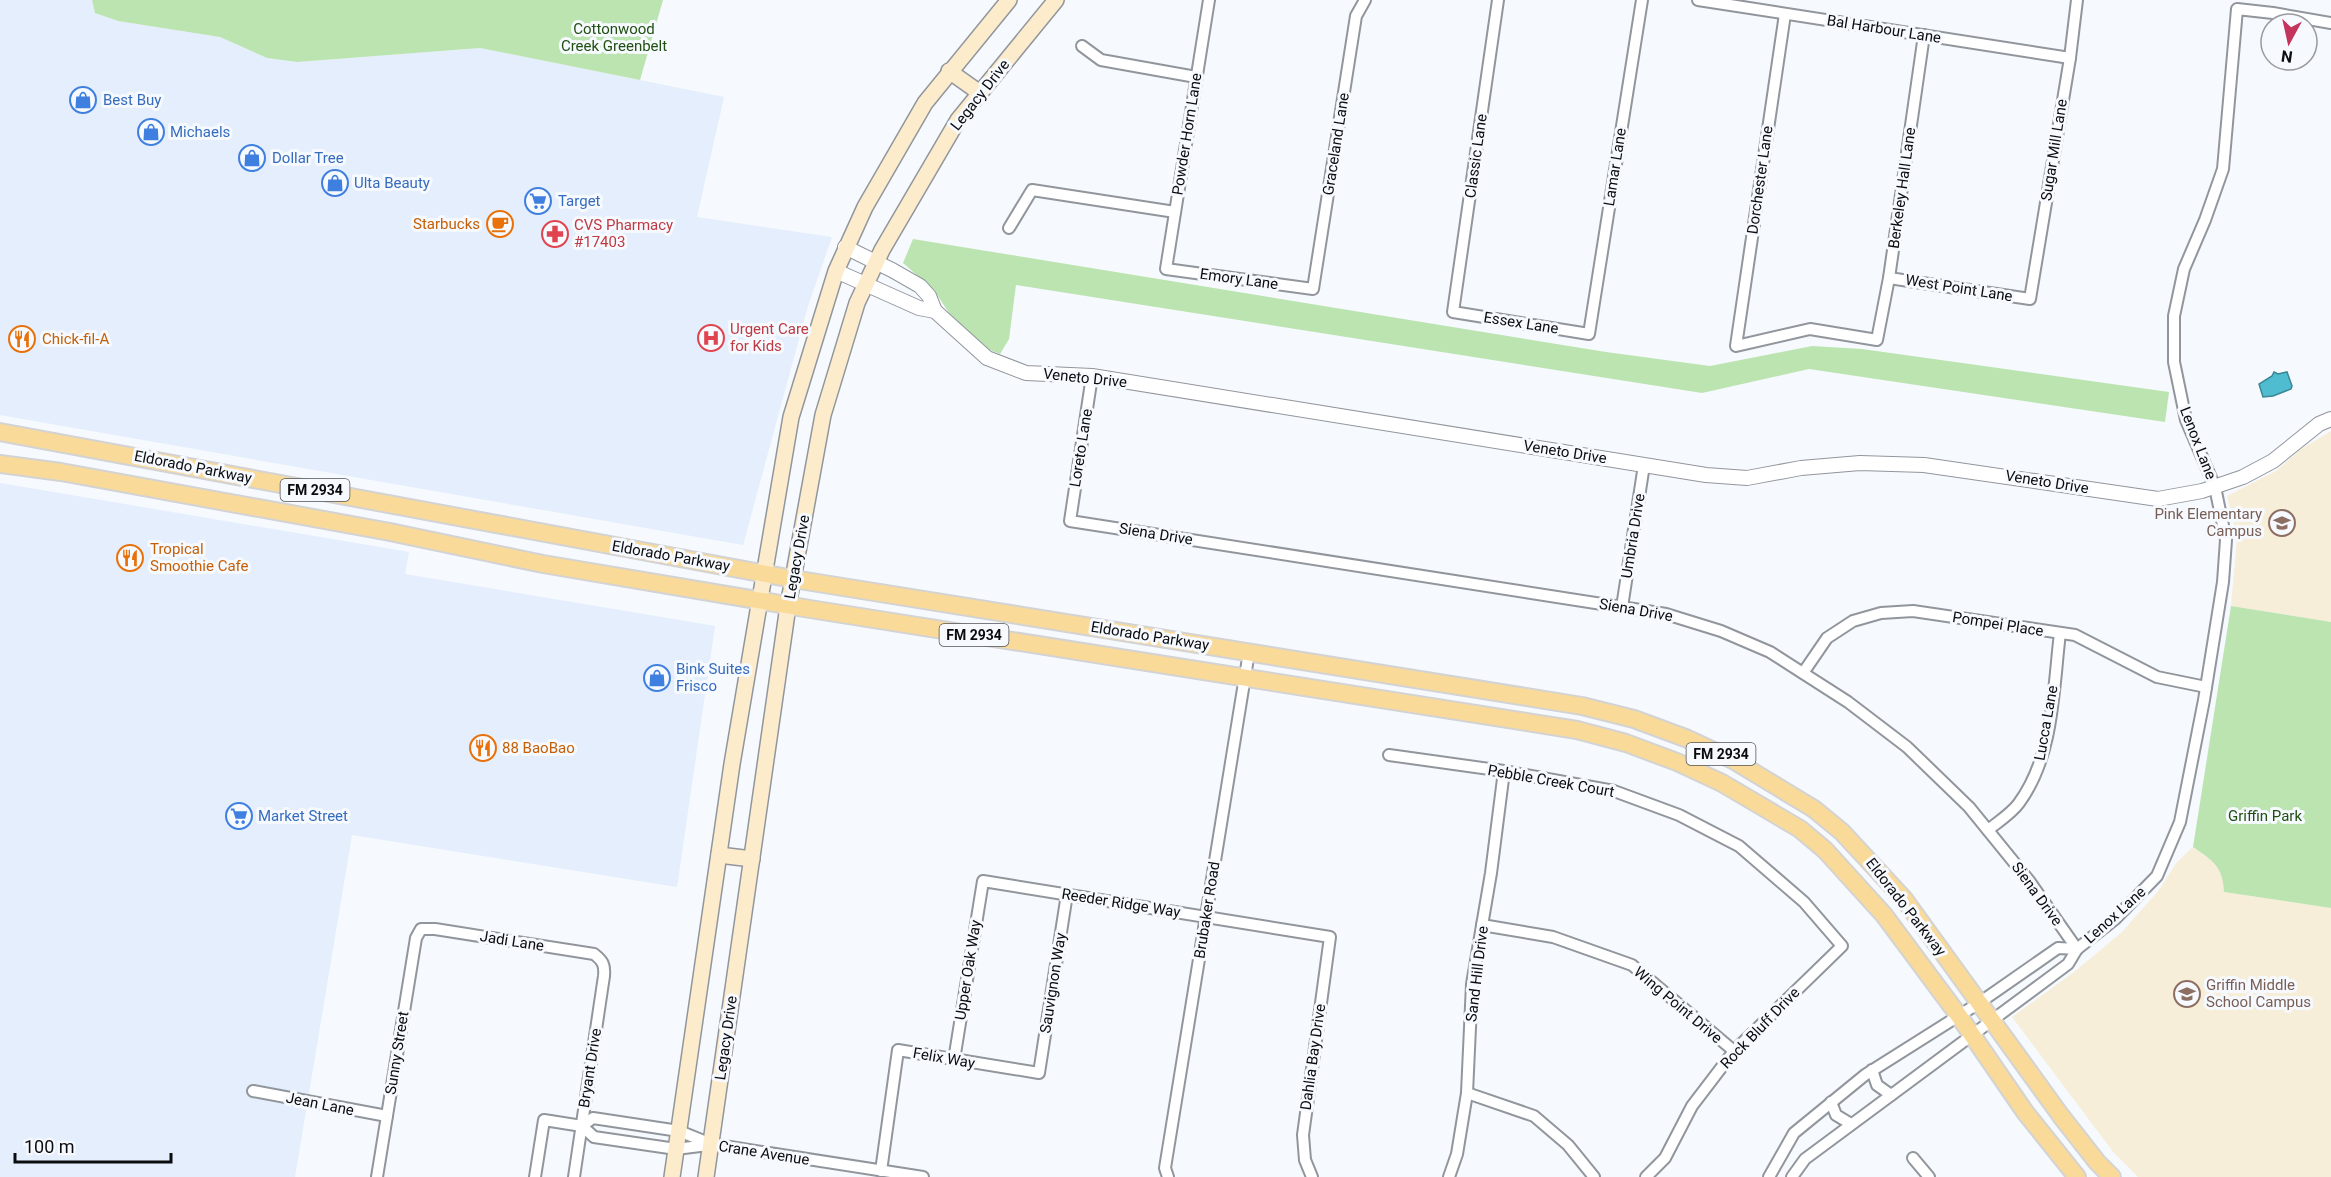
<svg xmlns="http://www.w3.org/2000/svg" width="2331" height="1177" viewBox="0 0 2331 1177" font-family="Roboto,sans-serif">
  <style>
    .built { fill: #e4eefc }
    .education { fill: #f7eed9 }
    .green { fill: #bbe4b0 }
    .water { fill: #4fbccf; stroke: #3b8795; stroke-width: 1.5 }
    .lines { fill: none; stroke-linecap: round; stroke-linejoin: round }
    .minor-casing { stroke: #91969d; stroke-width: 14 }
    .tertiary-casing { stroke: #91969d; stroke-width: 16 }
    .secondary-casing { stroke: #91969d; stroke-width: 18 }
    .primary-casing { stroke: #d3d3d4; stroke-width: 20 }
    .minor { stroke: #fff; stroke-width: 10 }
    .tertiary { stroke: #fff; stroke-width: 14 }
    .secondary { stroke: #fdeccc; stroke-width: 15 }
    .primary { stroke: #fada98; stroke-width: 16 }
    .labels { text-anchor: middle; dominant-baseline: central; stroke-width: 6; stroke-linejoin: round; paint-order: stroke }
    .shield { fill: #f6f9fe; stroke: #525357; stroke-width: 1.5 }
    .shield-label { font-size: 14px; font-weight: bold; fill: #0b0c0f }
    .park-label { font-size: 15px; fill: #205011; stroke: #f6f9fe }
    .street-label { font-size: 15px; fill: #0b0c0f; stroke: #f6f9fe }
    .shop-label { font-size: 15px; fill: #366cbe; stroke: #f6f9fe; text-anchor: start }
    .food-label { font-size: 15px; fill: #c56008; stroke: #f6f9fe; text-anchor: start }
    .health-label { font-size: 15px; fill: #be3a42; stroke: #f6f9fe; text-anchor: start }
    .education-label { font-size: 15px; fill: #785e54; stroke: #f6f9fe; text-anchor: end }
  </style>
  <rect width="100%" height="100%" fill="#f6f9fe"/>
  <g class="built">
    <path d="M0,0H92L95,13L118,21L220,37L267,58L297,62L480,48L724,97L697,217L832,237L808,306L743,545L0,415Z"/>
    <path d="M0,483L409,552L405,574L715,626L677,887L352,835L295,1177H0Z"/>
  </g>
  <g class="education">
    <path d="M2331,431V622L2231,606L2237,538L2227,496L2276,471L2301,449Z"/>
    <path d="M2193,847L2215,863L2223,877L2224,892L2331,908V1177H2138L2114,1153L2012,1017L2074,972L2122,932L2159,890L2177,862Z"/>
  </g>
  <g class="green">
    <path d="M92,0H663L640,80L480,48L297,62L267,58L220,37L118,21L95,13Z"/>
    <path d="M913,239L1606,352L1710,366L1812,346L1862,349L2169,392L2165,422L1809,369L1702,393L1016,285L1009,339L1000,354L985,348L970,336L949,313L934,290L903,263Z"/>
    <path d="M2231,606L2331,622V908L2224,892C2223,866 2213,861 2193,847Z"/>
  </g>
  <path class="water" d="M2274,372L2278,374L2287,372L2292,386L2291,389L2273,396L2263,397L2259,384L2272,376Z"/>
  <g class="lines">
    <defs>
      <g id="minor">
        <path d="M1209,0L1166,269L1313,289L1356,16L1365,0"/>
        <path d="M1498,0L1453,312L1589,334L1642,0"/>
        <path d="M1698,0L2070,58"/>
        <path d="M1785,14L1736,346L1810,329L1877,340L1889,278L1924,35"/>
        <path d="M1082,46L1101,60L1196,77"/>
        <path d="M1009,228L1032,190L1175,212"/>
        <path d="M1889,278L2030,299L2070,58L2077,0"/>
        <path d="M1092,376L1070,521L1666,614L1721,631L1770,652L1848,702L1907,747L1969,807L2030,882L2077,949"/>
        <path d="M1622,607L1644,465"/>
        <path d="M1803,673L1827,638L1853,621L1881,613L1913,611L2075,635L2157,677L2206,687"/>
        <path d="M1389,755L1504,771L1614,791L1679,815L1739,846L1804,902L1842,946L1734,1051L1692,1106L1665,1158L1646,1177"/>
        <path d="M1988,830C1998,822 2012,813 2019,803C2054,755 2053,690 2060,633"/>
        <path d="M1482,925L1553,937L1632,965L1734,1051"/>
        <path d="M954,1060L983,881L1330,937L1303,1135L1305,1160L1312,1177"/>
        <path d="M1872,1070L1877,1085L1891,1095"/>
        <path d="M253,1091L387,1116"/>
        <path d="M1467,1093L1534,1116L1568,1145L1594,1177"/>
        <path d="M1831,1102L1836,1115L1851,1124"/>
        <path d="M582,1126L593,1118L679,1131L711,1144L923,1177"/>
        <path d="M582,1126L594,1137L676,1149L708,1145"/>
        <path d="M1913,1158L1929,1177"/>
        <path d="M881,1171L898,1050L1039,1073L1067,894"/>
        <path d="M377,1177L416,938L421,929H435L594,954C603,961 605,965 604,976L574,1177"/>
        <path d="M535,1177L544,1120L582,1126"/>
        <path d="M1168,1177L1165,1168L1249,652"/>
        <path d="M1449,1177L1457,1154L1467,1093L1472,984L1491,873L1504,771"/>
        <path d="M1769,1177L1794,1133L1865,1075L1979,1003L2058,948L2077,949"/>
        <path d="M1792,1177L1805,1159L2068,964L2077,949L2115,919L2157,876L2180,822L2204,700L2223,582L2226,540L2215,487L2186,420L2174,362V316L2184,269L2205,220L2223,169L2237,9L2273,13L2331,23"/>
      </g>
      <g id="tertiary">
        <path d="M845,247L892,270L920,286L929,296L935,311L987,358L1026,373L1092,376L1706,475L1747,478L1801,468L1860,463L1924,465L2158,499L2202,491L2243,477L2273,461L2319,424L2331,419"/>
        <path d="M836,271L919,308L935,311"/>
      </g>
      <g id="secondary">
        <path d="M949,71L980,93"/>
        <path d="M719,855L752,859"/>
        <path d="M672,1177L732,764L791,417L836,271L865,207L925,103L1009,0"/>
        <path d="M706,1177L788,606L823,415L857,303L882,250L958,120L1056,0"/>
      </g>
      <g id="primary">
        <path d="M0,432L793,579L1582,706L1634,719L1688,739L1733,760L1814,809L1842,832L1904,899L2061,1116L2097,1162L2112,1177"/>
        <path d="M0,464L61,472L390,532L543,564L810,609L1577,730L1626,743L1677,762L1722,783L1800,829L1825,850L1884,915L1959,1016L2025,1112L2077,1177"/>
      </g>
    </defs>
    <use href="#minor" class="minor-casing"/>
    <use href="#tertiary" class="tertiary-casing"/>
    <use href="#secondary" class="secondary-casing"/>
    <use href="#primary" class="primary-casing"/>
    <use href="#minor" class="minor"/>
    <use href="#tertiary" class="tertiary"/>
    <use href="#secondary" class="secondary"/>
    <use href="#primary" class="primary"/>
  </g>
  <defs>
    <symbol id="shop-ring" viewBox="-11 -11 22 22"><circle r="9.5" fill="#f6f9fe" stroke="#3f7fe0" stroke-width="1.5"/><path d="M-5-2.5h2.3a2.7 3.5 0 0 1 5.4 0H5L5.5 6h-11ZM-1.5-2.5h3a1.5 2.3 0 0 0-3 0Z" fill="#3f7fe0"/></symbol>
    <symbol id="supermarket-ring" viewBox="-11 -11 22 22"><circle r="9.5" fill="#f6f9fe" stroke="#3f7fe0" stroke-width="1.5"/><path d="M-6-5.5h2.5l.6 2H6L4.5 2H-2.5L-4.4-4H-6ZM-1.5 3.2a1.3 1.3 0 1 0 .1 0ZM3 3.2a1.3 1.3 0 1 0 .1 0Z" fill="#3f7fe0"/></symbol>
    <symbol id="cafe-ring" viewBox="-11 -11 22 22"><circle r="9.5" fill="#f6f9fe" stroke="#e8710a" stroke-width="1.5"/><path d="M-5.5-4.5H6V0H3Q3 3.5 0 3.5H-2.5Q-5.5 3.5-5.5 0ZM3-3.2v2h1.7v-2ZM-6 4.5H4V6H-6Z" fill="#e8710a"/></symbol>
    <symbol id="pharmacy-ring" viewBox="-11 -11 22 22"><circle r="9.5" fill="#f6f9fe" stroke="#e0444e" stroke-width="1.5"/><path d="M-2-6h4v4h4v4h-4v4h-4v-4h-4v-4h4Z" fill="#e0444e"/></symbol>
    <symbol id="hospital-ring" viewBox="-11 -11 22 22"><circle r="9.5" fill="#f6f9fe" stroke="#e0444e" stroke-width="1.5"/><path d="M-5-5h3v3.5h4V-5h3V5h-3V1.5h-4V5h-3Z" fill="#e0444e"/></symbol>
    <symbol id="restaurant-ring" viewBox="-11 -11 22 22"><circle r="9.5" fill="#f6f9fe" stroke="#e8710a" stroke-width="1.5"/><path d="M-5-6h1v4h1v-4h1v4h1v-4h1v5L-1.5 .5V6h-2V.5L-5-1ZM5-6V6H3V1.5H1.5Q1.5-4 5-6Z" fill="#e8710a"/></symbol>
    <symbol id="school-ring" viewBox="-11 -11 22 22"><circle r="9.5" fill="#f6f9fe" stroke="#8d6e63" stroke-width="1.5"/><path d="M0-5L7-2L0 1L-7-2ZM-4 1L0 2.5L4 1V4Q0 6-4 4Z" fill="#8d6e63"/></symbol>
  </defs>
  <g fill-rule="evenodd">
    <use href="#shop-ring" x="68" y="85" width="30" height="30"/>
    <use href="#shop-ring" x="136" y="117" width="30" height="30"/>
    <use href="#shop-ring" x="237" y="143" width="30" height="30"/>
    <use href="#shop-ring" x="320" y="168" width="30" height="30"/>
    <use href="#supermarket-ring" x="523" y="186" width="30" height="30"/>
    <use href="#cafe-ring" x="485" y="209" width="30" height="30"/>
    <use href="#pharmacy-ring" x="540" y="219" width="30" height="30"/>
    <use href="#hospital-ring" x="696" y="323" width="30" height="30"/>
    <use href="#restaurant-ring" x="7" y="324" width="30" height="30"/>
    <use href="#school-ring" x="2267" y="508" width="30" height="30"/>
    <use href="#restaurant-ring" x="115" y="543" width="30" height="30"/>
    <use href="#shop-ring" x="642" y="663" width="30" height="30"/>
    <use href="#restaurant-ring" x="468" y="733" width="30" height="30"/>
    <use href="#supermarket-ring" x="224" y="801" width="30" height="30"/>
    <use href="#school-ring" x="2172" y="979" width="30" height="30"/>
  </g>
  <g class="labels">
    <g class="shield">
      <rect x="280.5" y="479" width="69" height="22" rx="4.5"/>
      <rect x="939.5" y="624" width="69" height="22" rx="4.5"/>
      <rect x="1686.5" y="743" width="69" height="22" rx="4.5"/>
    </g>
    <g class="shield-label">
      <text x="315" y="490">FM 2934</text>
      <text x="974" y="635">FM 2934</text>
      <text x="1721" y="754">FM 2934</text>
    </g>
    <g class="park-label">
      <text x="614" y="29">Cottonwood<tspan x="614" dy="17">Creek Greenbelt</tspan></text>
      <text x="2265" y="816">Griffin Park</text>
    </g>
    <g class="street-label">
      <text transform="translate(1884 29) rotate(9)">Bal Harbour Lane</text>
      <text transform="translate(980 95) rotate(-52)">Legacy Drive</text>
      <text transform="translate(1187 134) rotate(-81)">Powder Horn Lane</text>
      <text transform="translate(1336 144) rotate(-81)">Graceland Lane</text>
      <text transform="translate(2054 150) rotate(-81)">Sugar Mill Lane</text>
      <text transform="translate(1476 156) rotate(-82)">Classic Lane</text>
      <text transform="translate(1615 167) rotate(-81)">Lamar Lane</text>
      <text transform="translate(1760 180) rotate(-82)">Dorchester Lane</text>
      <text transform="translate(1902 188) rotate(-82)">Berkeley Hall Lane</text>
      <text transform="translate(1239 279) rotate(8)">Emory Lane</text>
      <text transform="translate(1959 288) rotate(9)">West Point Lane</text>
      <text transform="translate(1521 323) rotate(9)">Essex Lane</text>
      <text transform="translate(1085 378) rotate(6)">Veneto Drive</text>
      <text transform="translate(2198 443) rotate(69)">Lenox Lane</text>
      <text transform="translate(1081 448) rotate(-81)">Loreto Lane</text>
      <text transform="translate(1565 452) rotate(9)">Veneto Drive</text>
      <text transform="translate(193 467) rotate(11)">Eldorado Parkway</text>
      <text transform="translate(2047 482) rotate(9)">Veneto Drive</text>
      <text transform="translate(1156 534) rotate(9)">Siena Drive</text>
      <text transform="translate(1633 536) rotate(-81)">Umbria Drive</text>
      <text transform="translate(671 556) rotate(10)">Eldorado Parkway</text>
      <text transform="translate(797 557) rotate(-80)">Legacy Drive</text>
      <text transform="translate(1636 610) rotate(10)">Siena Drive</text>
      <text transform="translate(1998 624) rotate(9)">Pompei Place</text>
      <text transform="translate(1150 636) rotate(9)">Eldorado Parkway</text>
      <text transform="translate(2046 723) rotate(-80)">Lucca Lane</text>
      <text transform="translate(1551 781) rotate(10)">Pebble Creek Court</text>
      <text transform="translate(2037 894) rotate(54)">Siena Drive</text>
      <text transform="translate(1121 903) rotate(9)">Reeder Ridge Way</text>
      <text transform="translate(1906 907) rotate(52)">Eldorado Parkway</text>
      <text transform="translate(1207 910) rotate(-81)">Brubaker Road</text>
      <text transform="translate(2115 915) rotate(-42)">Lenox Lane</text>
      <text transform="translate(512 941) rotate(9)">Jadi Lane</text>
      <text transform="translate(968 970) rotate(-81)">Upper Oak Way</text>
      <text transform="translate(1477 974) rotate(-83)">Sand Hill Drive</text>
      <text transform="translate(1053 983) rotate(-81)">Sauvignon Way</text>
      <text transform="translate(1678 1005) rotate(40)">Wing Point Drive</text>
      <text transform="translate(1760 1028) rotate(-46)">Rock Bluff Drive</text>
      <text transform="translate(726 1038) rotate(-82)">Legacy Drive</text>
      <text transform="translate(397 1053) rotate(-81)">Sunny Street</text>
      <text transform="translate(1313 1057) rotate(-82)">Dahlia Bay Drive</text>
      <text transform="translate(944 1058) rotate(10)">Felix Way</text>
      <text transform="translate(590 1068) rotate(-81)">Bryant Drive</text>
      <text transform="translate(320 1104) rotate(11)">Jean Lane</text>
      <text transform="translate(764 1153) rotate(9)">Crane Avenue</text>
    </g>
    <g class="shop-label">
      <text x="103" y="100">Best Buy</text>
      <text x="170" y="132">Michaels</text>
      <text x="272" y="158">Dollar Tree</text>
      <text x="354" y="183">Ulta Beauty</text>
      <text x="558" y="201">Target</text>
      <text x="676" y="669">Bink Suites<tspan x="676" dy="17">Frisco</tspan></text>
      <text x="258" y="816">Market Street</text>
    </g>
    <g class="food-label">
      <text x="480" y="224" text-anchor="end">Starbucks</text>
      <text x="42" y="339">Chick-fil-A</text>
      <text x="150" y="549">Tropical<tspan x="150" dy="17">Smoothie Cafe</tspan></text>
      <text x="502" y="748">88 BaoBao</text>
    </g>
    <g class="health-label">
      <text x="574" y="225">CVS Pharmacy<tspan x="574" dy="17">#17403</tspan></text>
      <text x="730" y="329">Urgent Care<tspan x="730" dy="17">for Kids</tspan></text>
    </g>
    <g class="education-label">
      <text x="2262" y="514">Pink Elementary<tspan x="2262" dy="17">Campus</tspan></text>
      <text x="2206" y="985" text-anchor="start">Griffin Middle<tspan x="2206" dy="17">School Campus</tspan></text>
    </g>
  </g>
  <g transform="translate(2289 42) rotate(188)"><circle r="28" fill="#f6f9fe" stroke="#989a9e" stroke-width="1.5"/>
  <path d="M0-4.5L10 22L0 15L-10 22Z" fill="#c4355b"/>
  <text y="-9" font-size="16" font-weight="bold" text-anchor="middle" fill="#0b0c0f">N</text>
  </g>
  <path d="M15 1153v9h156v-9" fill="none" stroke="#0b0c0f" stroke-width="3"/>
  <text x="24" y="1153" font-size="18" fill="#0b0c0f" stroke="#f6f9fe" stroke-width="4.5" paint-order="stroke">100 m</text>
</svg>
